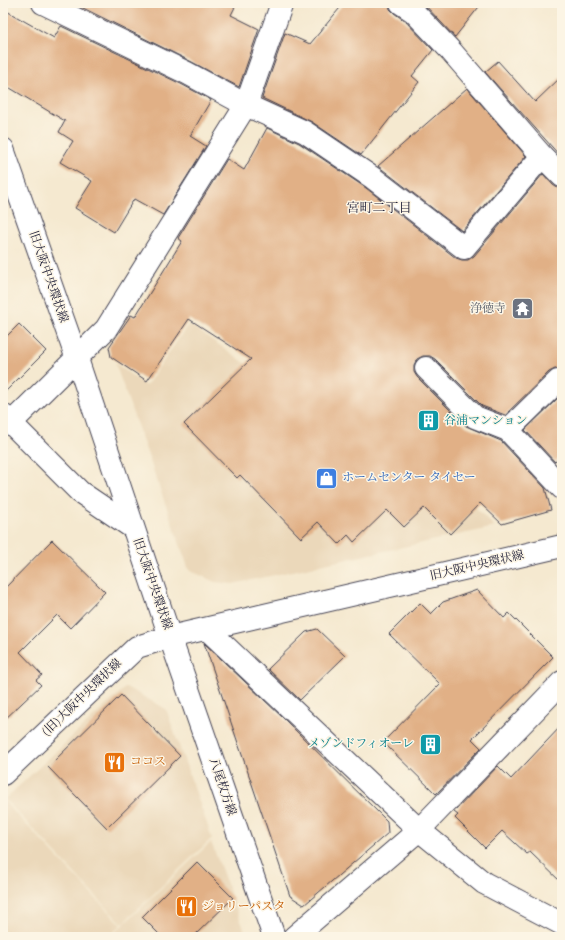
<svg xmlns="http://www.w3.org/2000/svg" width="565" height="940" viewBox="0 0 565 940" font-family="'Old Standard TT','Noto Serif JP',serif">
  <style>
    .built { fill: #ebd8ba }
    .building { fill: #e1b086 }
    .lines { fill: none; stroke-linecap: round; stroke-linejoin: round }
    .minor-casing { stroke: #424051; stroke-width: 24 }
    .major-casing { stroke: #424051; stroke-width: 24 }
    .minor { stroke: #fff; stroke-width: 22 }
    .major { stroke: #fff; stroke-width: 22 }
    .labels { text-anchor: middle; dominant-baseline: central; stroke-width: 3; stroke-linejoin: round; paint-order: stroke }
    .street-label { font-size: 12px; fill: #22223b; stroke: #fcf5e5 }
    .worship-label { font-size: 12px; fill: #5b616d; stroke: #fcf5e5; text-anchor: end }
    .culture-label { font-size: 12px; fill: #0d838f; stroke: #fcf5e5; text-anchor: start }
    .shop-label { font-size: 12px; fill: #366cbe; stroke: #fcf5e5; text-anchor: start }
    .food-label { font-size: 12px; fill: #c56008; stroke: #fcf5e5; text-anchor: start }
    .neighbourhood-label { font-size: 13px; fill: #22223b; stroke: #fcf5e5 }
  </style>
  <rect width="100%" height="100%" fill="#fcf5e5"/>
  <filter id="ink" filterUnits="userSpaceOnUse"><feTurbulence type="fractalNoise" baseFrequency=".025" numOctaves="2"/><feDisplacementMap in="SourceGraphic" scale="8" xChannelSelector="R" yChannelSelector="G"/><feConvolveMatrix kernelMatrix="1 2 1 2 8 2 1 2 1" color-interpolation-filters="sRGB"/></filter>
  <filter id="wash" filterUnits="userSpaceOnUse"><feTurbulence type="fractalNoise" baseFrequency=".012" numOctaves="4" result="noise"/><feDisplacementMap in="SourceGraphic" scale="16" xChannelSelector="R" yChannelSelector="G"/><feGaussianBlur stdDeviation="0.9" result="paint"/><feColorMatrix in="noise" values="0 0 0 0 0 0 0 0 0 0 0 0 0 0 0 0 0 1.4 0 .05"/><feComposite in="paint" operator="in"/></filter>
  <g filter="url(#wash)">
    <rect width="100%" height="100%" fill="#f5e9d0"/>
    <g class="built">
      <path d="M189,324L271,381L310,340L495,527L233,584L215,582L189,570L115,363L146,386Z"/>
      <path d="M126,687L166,709L212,838L122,924L5,799Z"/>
      <path d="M4,801L121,925L108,937H3V802Z"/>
      <path d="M211,842L247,937H110Z"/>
    </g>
    <g id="blocks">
      <g class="building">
        <path d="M73,3H237L231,15L259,29L239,87L192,62Z"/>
        <path d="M344,3H389L390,9L394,13L405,21L433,50L412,76L419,82L361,155L312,122L262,98L285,33L310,44Z"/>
        <path d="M423,3H482L455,37Z"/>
        <path d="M3,9L54,38L61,26L181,84L211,100L190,136L206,146L163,215L134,199L114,232L75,208L92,181L60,162L73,141L59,132L65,121L5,85L8,80L3,77Z"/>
        <path d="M498,61L535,102L562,76V155L561,157L485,72Z"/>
        <path d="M467,88L526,156L462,231L378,166Z"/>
        <path d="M267,128L299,143L366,188L456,258L462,260H468L474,256L543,174L553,185L562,191V368L555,369L549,372L505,415L482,406L435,359L430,356H423L417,359L414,365V372L417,377L466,426L501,441L545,488L551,510L502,524L480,503L450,534L424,508L404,527L387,510L354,542L348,535L339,544L318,522L301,538L240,475L237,478L184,424L251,359L189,319L147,381L111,357L109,347L131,315L135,317L182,241L178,238L227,159L244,170Z"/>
        <path d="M19,324L46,351L3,394V340Z"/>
        <path d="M559,397L562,400V455L555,462L525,430Z"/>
        <path d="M52,540L105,592L70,628L57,615L20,652L42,675L36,680L41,685L3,721V590Z"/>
        <path d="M477,590L504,618L509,613L553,657L472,739L481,748L436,794L383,742L440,684L389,634L420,603L431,614L443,602Z"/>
        <path d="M317,629L345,656L300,700L268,669L306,632Z"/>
        <path d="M204,643L282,717L387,821L388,833L304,905L290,896Z"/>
        <path d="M121,695L180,756L107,828L48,767Z"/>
        <path d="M562,725V883L530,852L527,854L502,831L485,848L455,818L458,815L454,812L498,766L511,779Z"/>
        <path d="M197,862L233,898L193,937H162L142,917Z"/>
      </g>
    </g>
  </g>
  <g filter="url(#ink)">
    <use href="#blocks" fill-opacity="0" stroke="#424051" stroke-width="1"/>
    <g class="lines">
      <defs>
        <g id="minor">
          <path d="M43,3L187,73L246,105L305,132L373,178L464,248L542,156L562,176"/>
          <path d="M401,3L413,11L451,51L542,156"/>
          <path d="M426,368L475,417L508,430L562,488"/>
          <path d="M3,415L11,423L106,329L246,105L282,3"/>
          <path d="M11,423L80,492L133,528"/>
          <path d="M508,430L558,381"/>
          <path d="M207,629L419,830L484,883L562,924"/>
          <path d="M3,774L137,647L170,637"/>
          <path d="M294,937L419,830L562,682"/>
        </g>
        <g id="major">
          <path d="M3,149L77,359L170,637L274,937"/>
          <path d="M170,637L562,546"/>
        </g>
      </defs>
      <use href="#minor" class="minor-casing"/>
      <use href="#major" class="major-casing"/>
      <use href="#minor" class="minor"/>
      <use href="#major" class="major"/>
    </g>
  </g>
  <defs>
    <symbol id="temple-square" viewBox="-11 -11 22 22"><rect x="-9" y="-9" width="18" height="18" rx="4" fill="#6b7280" stroke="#fcf5e5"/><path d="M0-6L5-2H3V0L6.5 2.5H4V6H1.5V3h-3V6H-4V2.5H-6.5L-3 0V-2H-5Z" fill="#fff"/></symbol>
    <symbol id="building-square" viewBox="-11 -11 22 22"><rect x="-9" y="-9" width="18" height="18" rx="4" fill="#0f9aa8" stroke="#fcf5e5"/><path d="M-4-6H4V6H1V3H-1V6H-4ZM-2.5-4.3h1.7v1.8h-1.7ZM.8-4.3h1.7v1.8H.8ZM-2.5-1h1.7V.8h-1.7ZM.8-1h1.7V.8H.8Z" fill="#fff"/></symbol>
    <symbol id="shop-square" viewBox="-11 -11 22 22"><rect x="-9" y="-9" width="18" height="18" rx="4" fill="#3f7fe0" stroke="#fcf5e5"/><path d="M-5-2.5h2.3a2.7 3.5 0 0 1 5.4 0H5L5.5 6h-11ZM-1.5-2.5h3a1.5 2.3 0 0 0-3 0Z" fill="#fff"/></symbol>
    <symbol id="restaurant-square" viewBox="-11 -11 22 22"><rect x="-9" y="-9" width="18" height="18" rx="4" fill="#e8710a" stroke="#fcf5e5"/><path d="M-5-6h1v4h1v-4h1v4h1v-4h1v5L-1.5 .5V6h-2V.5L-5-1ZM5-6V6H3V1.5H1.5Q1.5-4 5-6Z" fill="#fff"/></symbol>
  </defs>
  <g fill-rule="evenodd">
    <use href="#temple-square" x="510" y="296" width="25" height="25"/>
    <use href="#building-square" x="416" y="408" width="25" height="25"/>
    <use href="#shop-square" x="314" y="466" width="25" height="25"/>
    <use href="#building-square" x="418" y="732" width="25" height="25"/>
    <use href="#restaurant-square" x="102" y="750" width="25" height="25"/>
    <use href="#restaurant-square" x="174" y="894" width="25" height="25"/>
  </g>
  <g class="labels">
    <g class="street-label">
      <text transform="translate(48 277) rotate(71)">旧大阪中央環状線</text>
      <text transform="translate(477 566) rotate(-13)">旧大阪中央環状線</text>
      <text transform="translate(152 584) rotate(71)">旧大阪中央環状線</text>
      <text transform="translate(82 698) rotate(-44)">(旧)大阪中央環状線</text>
      <text transform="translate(222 787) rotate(71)">八尾枚方線</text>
    </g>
    <g class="worship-label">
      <text x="506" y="309">浄徳寺</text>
    </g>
    <g class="culture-label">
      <text x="444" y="421">谷浦マンション</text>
      <text x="414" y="744" text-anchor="end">メゾンドフィオーレ</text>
    </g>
    <g class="shop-label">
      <text x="342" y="478">ホームセンター タイセー</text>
    </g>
    <g class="food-label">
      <text x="130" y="762">ココス</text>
      <text x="202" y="907">ジョリーパスタ</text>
    </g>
    <g class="neighbourhood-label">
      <text x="379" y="208">宮町二丁目</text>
    </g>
  </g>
  <rect width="565" height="940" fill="none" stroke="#fcf5e5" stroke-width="16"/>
</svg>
